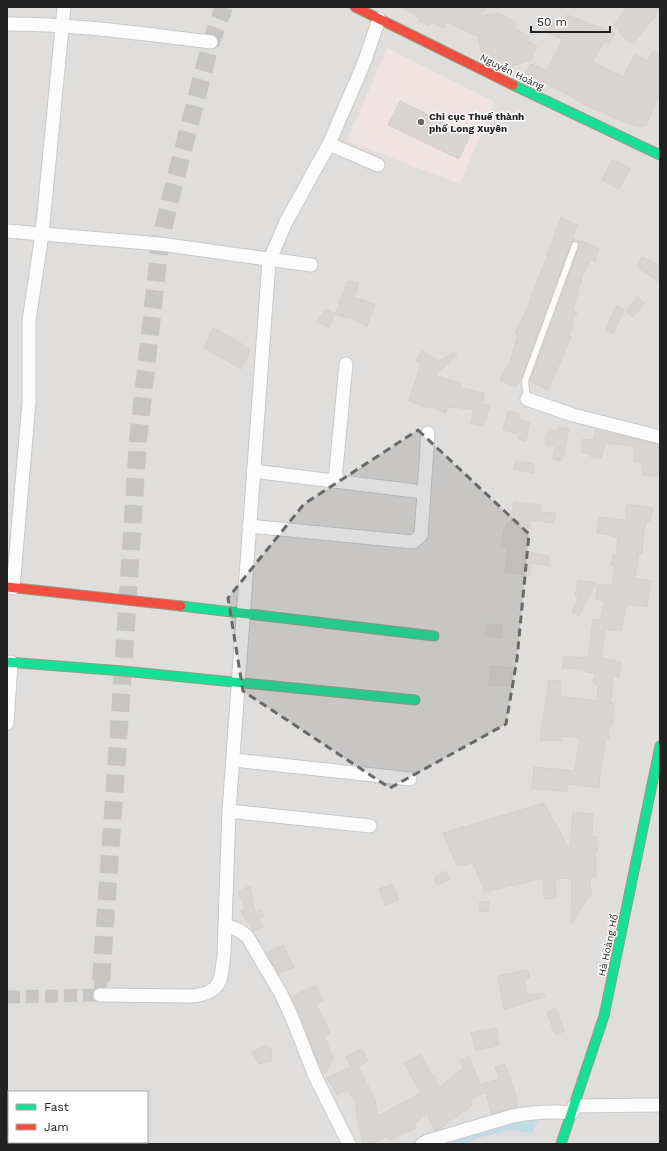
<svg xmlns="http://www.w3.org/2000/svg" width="667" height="1151" viewBox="0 0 667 1151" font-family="'Work Sans',sans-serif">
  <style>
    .residential { fill: #dfdedc; fill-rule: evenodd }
    .commercial { fill: #f1e3e1 }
    .water { fill: #bfdbe3 }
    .building { fill: #d7d4d2; stroke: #d3d0cc }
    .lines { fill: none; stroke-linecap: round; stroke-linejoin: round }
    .street-tunnel { stroke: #c7c5c3; stroke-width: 13; stroke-dasharray: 13 6; stroke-linecap: butt }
    .secondary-tunnel { stroke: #c7c5c3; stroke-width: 18; stroke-dasharray: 18 9; stroke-linecap: butt }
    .lane-casing { stroke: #c9c8c7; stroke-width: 8 }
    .street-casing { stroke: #c9c8c7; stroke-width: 15 }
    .fast-casing { stroke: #999a82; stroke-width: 11 }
    .jam-casing { stroke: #999a82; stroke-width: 11 }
    .lane { stroke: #fdfcfc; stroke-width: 6 }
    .street { stroke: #fdfcfc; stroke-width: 13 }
    .fast { stroke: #16e098; stroke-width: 9 }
    .jam { stroke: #f24e42; stroke-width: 9 }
    .marked { fill: #6a6968; fill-opacity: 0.2; stroke: #6a6968; stroke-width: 3; stroke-dasharray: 8 5; stroke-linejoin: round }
    .poi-dot { fill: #6a6968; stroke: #fff; stroke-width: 1.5 }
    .labels { text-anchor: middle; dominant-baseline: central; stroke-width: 3; stroke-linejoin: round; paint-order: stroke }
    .street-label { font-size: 10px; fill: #222; stroke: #fff }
    .poi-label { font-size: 10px; font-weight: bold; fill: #222; stroke: #fff; text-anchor: start }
  </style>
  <rect width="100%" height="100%" fill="#f0eeeb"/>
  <path class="residential" d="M7,7H660V1144H7ZM9,1092H147V1142H9Z"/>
  <path class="commercial" d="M387,48L495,102L460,184L347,141Z"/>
  <path class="water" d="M538,1119L532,1133L510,1130L481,1137L462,1144H434L515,1120Z"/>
  <g class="building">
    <path d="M401,7H486L481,16L500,13L516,23L514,28L529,36L527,41L537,47L531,60L512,66L483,53L478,43L480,37L447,22L444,28L430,22L429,25L419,21L420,18Z"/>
    <path d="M628,7H660V10L633,44L618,32L619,29L613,26Z"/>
    <path d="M567,15L615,33L609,44L605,41L592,62L623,77L635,55L647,61L653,51L660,55V93L646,125L637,127L587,106L560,90L559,91L536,78L525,73L531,64L547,71L563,39L545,31L550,21L562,25Z"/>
    <path d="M400,101L470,135L459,159L388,125Z"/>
    <path d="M612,160L630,168L619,189L602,180Z"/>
    <path d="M561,218L578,225L572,238L599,248L595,262L591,260L583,274L581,282H580L573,311L577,312L571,324L573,325L569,336L571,337L548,390L530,381L579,247V242L576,241H572L571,243L522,377H521L517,387L500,381L506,367L508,368L511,359L513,351L518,335L515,334L518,326L519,327L532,297H531L536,285Z"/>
    <path d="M642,256L660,266V282L637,267Z"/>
    <path d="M348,281L359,283L354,297L375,304L367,326L348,317L347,318L335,314Z"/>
    <path d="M638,297L644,303L633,317L626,311Z"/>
    <path d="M616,306L624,310L613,334L606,330Z"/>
    <path d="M326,309L335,314L329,327L316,322Z"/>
    <path d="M213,328L251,349L241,369L204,348Z"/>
    <path d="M422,351L439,361L455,352L457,355L435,375L449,380L462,383L461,388L484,393L482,405H490L483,426L470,423L474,410L455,407V408L447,407L446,413L428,406V408L409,401L421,364L416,361Z"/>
    <path d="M508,411L519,414L518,419L530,423L526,441L518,439L519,434L503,430Z"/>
    <path d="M559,428L569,429L562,461L553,459L556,446L545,444L549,429L558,432Z"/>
    <path d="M596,430L660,445V463L658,476H651L642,474L643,462L634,461L635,448H632V446L605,443L601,458L591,457V454L581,452L583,439L594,440Z"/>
    <path d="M516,461L534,464L533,473L514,469Z"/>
    <path d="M514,502L541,505L540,512L556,513L553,523L531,520L524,551L549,556L548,566L531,563L529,576L505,572L508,548L501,546L504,529H505L507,523L510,524Z"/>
    <path d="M627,504L653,508L650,521H646L645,528H644L642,554L639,553L635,578L651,581L647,607L627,604L621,631L605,629L601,658L621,662L619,677H613L611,693H612L610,703H614L612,726H609V740H606L600,773L599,788L568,784L567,792L532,788L534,767L574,771L575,769L580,738L562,736L561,741L540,740L549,680L561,681L560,696L597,701L598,686L593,682L596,673L586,672V669L562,668L564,656L588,658L593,619L600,620L604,601L596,599L598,584L612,586L615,566H611L613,555L616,556L618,537L597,533L599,517L625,520Z"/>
    <path d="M578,580L596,583L579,616L572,613L579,596H575Z"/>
    <path d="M487,624L502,625L501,638L485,636Z"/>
    <path d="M491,666L512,668L511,686L489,685Z"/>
    <path d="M544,803L570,850L573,812L593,814L592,836L597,837V852H595L596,877L590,878L591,896L588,897L571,925L572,878L555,879L556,898L544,899V878L485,892L473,863L457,866L443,833Z"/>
    <path d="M446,871L450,879L437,885L434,878Z"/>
    <path d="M392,884L399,900L385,905L379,889Z"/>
    <path d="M250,886L255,912L261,909L264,917L259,919L263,927L254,931L249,923L248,924L241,911L246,909L238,892Z"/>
    <path d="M489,901V911L480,912L479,903Z"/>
    <path d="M283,945L294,968L278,973L266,953Z"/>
    <path d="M528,970L530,977L525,980L526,995L544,994L545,996L504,1010L498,976Z"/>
    <path d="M315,986L323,1000L316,1004L330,1033L324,1036L333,1058L325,1074L316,1058L305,1027L292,998L299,993Z"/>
    <path d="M556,1008L564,1031L555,1035L547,1012Z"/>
    <path d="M496,1028L499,1045L476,1051L471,1033Z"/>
    <path d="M267,1045L268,1049L271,1048L272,1060L259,1064L252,1052Z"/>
    <path d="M362,1049L368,1061L358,1066L375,1100L378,1116L421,1093L404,1063L421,1055L432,1076L434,1075L439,1088L463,1068L460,1061L469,1056L480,1085L499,1079L495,1067L505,1064L514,1091V1090L518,1107L491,1114L486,1092L470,1100L472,1105L438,1130L435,1131L427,1113L414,1124L416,1128L389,1140L388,1136L371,1144H364L357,1118L356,1107L358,1106L348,1090L337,1094L327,1078L351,1067L346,1057Z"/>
  </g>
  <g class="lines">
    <path class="street-tunnel" d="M7,997L100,995L101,981"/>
    <path class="secondary-tunnel" d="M101,981L123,671L138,440L160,244L168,208L211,42L224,7"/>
    <defs>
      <path id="lane" d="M527,399L525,381L575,245"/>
      <g id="street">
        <path d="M7,24C75,24 143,34 211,42"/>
        <path d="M329,144L378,165"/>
        <path d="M7,231L160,244L311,265"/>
        <path d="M527,399L573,415L660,437"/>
        <path d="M253,471L423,492"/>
        <path d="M335,481L346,364"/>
        <path d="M249,526L413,542L421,535L428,433"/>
        <path d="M13,588L29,402V321L42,234L64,7"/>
        <path d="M7,723L11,662"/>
        <path d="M234,760L410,779"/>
        <path d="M370,826L229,811L269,261L286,222L329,144L364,63L379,19"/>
        <path d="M225,927H231L238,930L247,936L280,992L291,1015L315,1076L349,1144"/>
        <path d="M100,995L192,996C222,993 221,980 224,954L229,811"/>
        <path d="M574,1106L660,1105"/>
        <path d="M422,1144L428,1141L513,1116C534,1112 551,1111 572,1113"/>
      </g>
      <g id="fast">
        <path d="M513,85L660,155"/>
        <path d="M181,606L434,636"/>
        <path d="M7,662L123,671L415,700"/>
        <path d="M561,1144L604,1016L660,746"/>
      </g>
      <g id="jam">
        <path d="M355,7L513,85"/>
        <path d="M7,587L181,606"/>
      </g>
    </defs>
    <use href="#lane" class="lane-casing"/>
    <use href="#street" class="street-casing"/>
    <use href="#fast" class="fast-casing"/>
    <use href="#jam" class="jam-casing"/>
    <use href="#lane" class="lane"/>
    <use href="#street" class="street"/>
    <use href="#fast" class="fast"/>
    <use href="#jam" class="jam"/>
  </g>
  <path class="marked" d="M418,430L529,534L517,659L506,724L390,788L243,691L228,598L304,504Z"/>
  <circle class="poi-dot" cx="421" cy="122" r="4"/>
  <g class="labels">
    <g class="street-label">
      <text transform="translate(512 72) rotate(26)">Nguyễn Hoàng</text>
      <text transform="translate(608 945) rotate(-78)">Hà Hoàng Hổ</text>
    </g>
    <g class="poi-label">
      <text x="429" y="116">Chi cục Thuế thành<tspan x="429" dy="12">phố Long Xuyên</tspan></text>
    </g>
  </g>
  <rect width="667" height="1151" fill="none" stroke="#222222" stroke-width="16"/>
  <rect x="8" y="1091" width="140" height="52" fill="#ffffff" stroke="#a7a7a7"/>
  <rect x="16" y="1104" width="20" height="6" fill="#16e098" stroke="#a7a7a7"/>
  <text x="44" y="1111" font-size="12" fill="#222222">Fast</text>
  <rect x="16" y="1124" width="20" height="6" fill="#f24e42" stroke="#a7a7a7"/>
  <text x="44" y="1131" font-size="12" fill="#222222">Jam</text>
  <path d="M531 26v6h79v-6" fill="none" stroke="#222222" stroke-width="2"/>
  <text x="537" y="26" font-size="12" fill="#222222" stroke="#ffffff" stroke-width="3" paint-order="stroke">50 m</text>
</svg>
